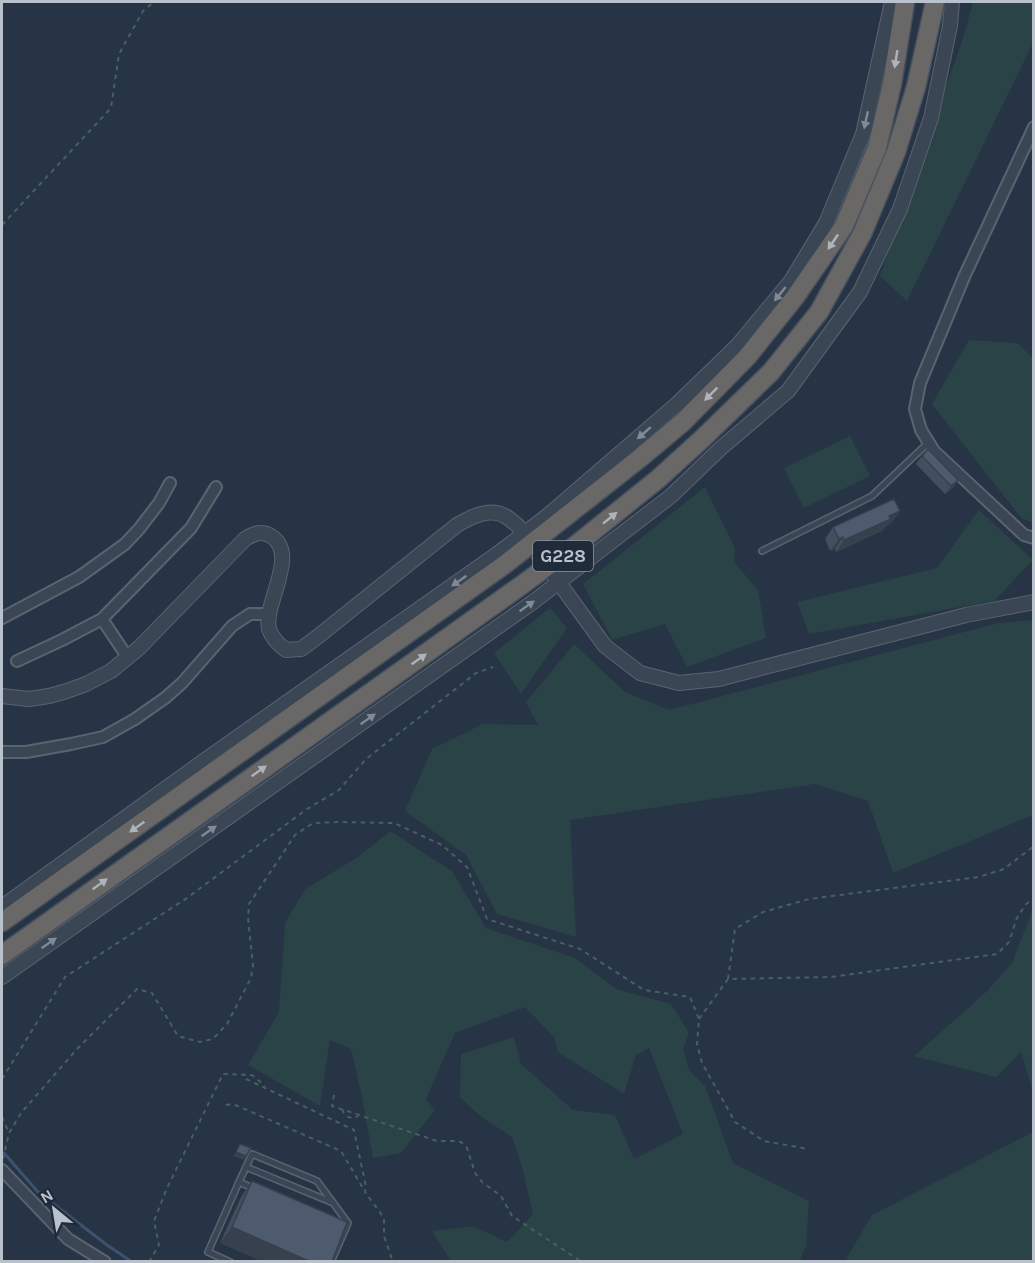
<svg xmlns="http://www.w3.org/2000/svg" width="1035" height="1263" viewBox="0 0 1035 1263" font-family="Karla,sans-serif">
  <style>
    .green { fill: #294346 }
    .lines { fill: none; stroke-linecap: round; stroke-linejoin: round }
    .stream { stroke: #3d526e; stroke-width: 3 }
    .service-casing { stroke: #5a6471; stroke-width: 8 }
    .minor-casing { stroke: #5a6471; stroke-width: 14 }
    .tertiary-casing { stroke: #5a6471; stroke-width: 16 }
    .trunk-casing { stroke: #46515f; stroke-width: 21 }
    .path { stroke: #476061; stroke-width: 2; stroke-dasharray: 4.5 4.5; stroke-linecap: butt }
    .service { stroke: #3b4654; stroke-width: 5 }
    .minor { stroke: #3b4654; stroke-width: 10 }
    .tertiary { stroke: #3b4654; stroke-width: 14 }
    .trunk { stroke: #6a6866; stroke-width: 18 }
    .wall { fill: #434e5f }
    .shaded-wall { fill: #37404d }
    .building { fill: #4e5b6e; stroke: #37404d; stroke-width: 1.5 }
    .oneway { fill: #adb4be }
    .oneway2 { fill: #808a97 }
    .labels { text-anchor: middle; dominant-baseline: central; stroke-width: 4.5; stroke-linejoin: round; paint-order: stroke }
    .shield { fill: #202b3a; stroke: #8b94a1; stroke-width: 1.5 }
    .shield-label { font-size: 18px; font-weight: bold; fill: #b9c1cd }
  </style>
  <rect width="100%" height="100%" fill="#273445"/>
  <g class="green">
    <path d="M973,2H1033V43L907,301L880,276L963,38Z"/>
    <path d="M969,340L1017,343L1033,358V523L1021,518L932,404Z"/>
    <path d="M850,436L870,476L804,508L784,468Z"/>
    <path d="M705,487L735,548L734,562L758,590L766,638L687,667L665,624L612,640L583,584Z"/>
    <path d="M979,510L1033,560L994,601L809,634L797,602L937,568Z"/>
    <path d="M550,608L567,628L521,694L494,653Z"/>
    <path d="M1033,620V815L893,873L868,801L815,784L570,820L576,937L497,914L466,855L405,811L432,749L483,724L538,725L526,702L574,644L625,692L669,710L998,623Z"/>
    <path d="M390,831L452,871L486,928L575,958L616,989L671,1004L689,1033L683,1049L689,1070L705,1086L733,1163L809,1201L806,1245L800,1261H451L432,1231L473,1226L507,1242L533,1214L522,1167L512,1137L480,1116L460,1097L461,1054L514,1037L521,1064L573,1110L615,1115L634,1159L683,1134L649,1048L636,1055L624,1094L558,1052L554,1037L525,1007L455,1033L426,1099L435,1110L401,1153L373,1158L362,1097L351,1049L330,1040L320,1106L248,1065L279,1012L285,923L305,889L358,857Z"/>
    <path d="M1033,909V1092L1021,1052L996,1077L914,1056L986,992L1012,963Z"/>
    <path d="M1033,1132V1261H845L872,1215Z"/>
  </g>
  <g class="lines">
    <path class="stream" d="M4,1153L38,1192L107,1245L132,1262"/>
    <defs>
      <g id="service">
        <path d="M762,551L872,496L929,442"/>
        <path d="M246,1167L331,1202"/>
        <path d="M239,1182L252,1154L317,1181L348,1223L346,1228"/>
        <path d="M230,1262L208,1252L239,1182L253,1188"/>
        <path d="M331,1262L346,1228L338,1225"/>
      </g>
      <g id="minor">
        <path d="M1034,127L964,277L920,383L915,409L921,430L934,451L1024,535L1034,538"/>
        <path d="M2,618L79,577L125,544L139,529L159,503L170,483"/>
        <path d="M102,619L128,658"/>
        <path d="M17,661L62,640L102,619L191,528L216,487"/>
        <path d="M2,752H26L71,744L103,737L135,719L165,698L182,683L232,626L250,614H269"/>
        <path d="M2,1170L68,1239L105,1262"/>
      </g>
      <g id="tertiary">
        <path d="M2,696L29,699L49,696L67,691L86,684L111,671L139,648L245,539C253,534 261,530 271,536C300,554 263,604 269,629C272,638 279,645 286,650L301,649L316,638L457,525C471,517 490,507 505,516C509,518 513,522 517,525L605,646L640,673L679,683L719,679L966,615L1034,602"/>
        <path d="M2,907L201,763L497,554L546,517L677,404L737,346L791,281L826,223L863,134L892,2"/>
        <path d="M2,977L533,602L671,496L721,448L788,391L860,292L900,209L931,118L950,26L952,2"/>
      </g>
      <g id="trunk">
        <path d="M2,922L504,565L640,458L683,422L747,357L795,297L844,226L877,148L892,84L905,2"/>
        <path d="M2,955L519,587L571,549L658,479L702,439L771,372L819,312L862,234L896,152L916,87L935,2"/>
      </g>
    </defs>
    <use href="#service" class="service-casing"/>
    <use href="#minor" class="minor-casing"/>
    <use href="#tertiary" class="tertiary-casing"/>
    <use href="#trunk" class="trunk-casing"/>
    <g class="path">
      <path d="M2,225L111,108L119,54L143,11L154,2"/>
      <path d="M728,979L735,929L763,912L809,899L979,877L1004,869L1034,846"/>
      <path d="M699,1019L728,979L831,977L997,954L1009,942L1017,918L1025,905L1034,898"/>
      <path d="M2,1079L65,977L187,898L307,809L339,790L366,759L476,673L493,667"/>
      <path d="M246,1079L354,1130L366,1187L365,1192L384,1218V1236L393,1262"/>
      <path d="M334,1095L332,1106L437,1141H451L461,1142L467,1148L475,1173L482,1182L501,1196L512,1216L582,1262"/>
      <path d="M226,1105L233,1104L341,1151L364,1190"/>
      <path d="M342,1109C345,1117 351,1120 358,1116"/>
      <path d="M2,1117L9,1133"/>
      <path d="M3,1159L9,1133L21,1113L77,1049L137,989L152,993L178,1036L200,1042L213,1039L227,1024L251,978L253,965L248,918L249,904L295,835L313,823L340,822L394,823L442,845L467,867L487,919L580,949L644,990L690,997L699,1019L697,1044L702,1063L735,1122L764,1141L808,1149"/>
      <path d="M149,1262L159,1245L154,1221L167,1188L223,1074L252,1075L265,1086"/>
    </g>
    <use href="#service" class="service"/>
    <use href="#minor" class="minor"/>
    <use href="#tertiary" class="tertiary"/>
    <use href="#trunk" class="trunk"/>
  </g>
  <g class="wall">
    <path d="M922,456L958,480L953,488L945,494L916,464Z"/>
    <path d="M900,511L891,523L886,526L882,531L836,552L835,549L830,551L825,539L833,527Z"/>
    <path d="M252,1181L332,1262L220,1243L241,1197Z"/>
  </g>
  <g class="shaded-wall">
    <path d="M958,480L953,488L945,494L951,486Z"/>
    <path d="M900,511L891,523L886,526L882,531L836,552L844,540Z"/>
    <path d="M843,537L835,549L830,551L839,539Z"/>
    <path d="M236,1152L246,1156L244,1160L233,1156Z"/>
    <path d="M232,1227L311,1262H263L220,1243Z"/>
  </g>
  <g class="building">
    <path d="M928,449L958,480L951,486L922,456Z"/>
    <path d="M894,499L900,511L889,516L891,519L844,540L843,537L839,539L833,527Z"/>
    <path d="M240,1144L251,1148L246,1156L236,1152Z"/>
    <path d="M252,1181L347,1222L332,1262H311L232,1227Z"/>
  </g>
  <defs><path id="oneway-solid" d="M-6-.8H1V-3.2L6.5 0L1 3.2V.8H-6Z" transform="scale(1.5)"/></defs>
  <g class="oneway">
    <use href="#oneway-solid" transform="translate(896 59) rotate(99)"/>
    <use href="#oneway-solid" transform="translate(833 242) rotate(124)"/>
    <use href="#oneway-solid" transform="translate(711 394) rotate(135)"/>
    <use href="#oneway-solid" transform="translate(610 518) rotate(-39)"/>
    <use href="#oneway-solid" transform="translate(419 659) rotate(-35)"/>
    <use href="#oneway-solid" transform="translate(259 771) rotate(-35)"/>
    <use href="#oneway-solid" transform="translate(137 827) rotate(145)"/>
    <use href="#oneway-solid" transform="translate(100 884) rotate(-36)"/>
  </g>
  <g class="oneway2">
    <use href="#oneway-solid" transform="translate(866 120) rotate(102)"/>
    <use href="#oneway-solid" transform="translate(780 294) rotate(129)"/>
    <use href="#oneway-solid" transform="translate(644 433) rotate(139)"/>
    <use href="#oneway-solid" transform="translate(459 581) rotate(145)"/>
    <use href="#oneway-solid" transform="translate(527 606) rotate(-35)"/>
    <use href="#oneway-solid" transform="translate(368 719) rotate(-35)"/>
    <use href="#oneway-solid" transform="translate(209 831) rotate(-35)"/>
    <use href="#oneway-solid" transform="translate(49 943) rotate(-35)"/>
  </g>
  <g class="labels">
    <rect class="shield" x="533" y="541" width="60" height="30" rx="4.5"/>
    <g class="shield-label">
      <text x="563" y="556">G228</text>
    </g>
  </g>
  <rect width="1035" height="1263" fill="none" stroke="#b9c1cd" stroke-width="6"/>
  <g transform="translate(54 1209) rotate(330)" stroke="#202b3a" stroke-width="4.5" paint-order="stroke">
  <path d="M0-4.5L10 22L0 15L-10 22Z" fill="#b9c1cd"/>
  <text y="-9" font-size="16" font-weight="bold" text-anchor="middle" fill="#b9c1cd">N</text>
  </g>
</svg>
